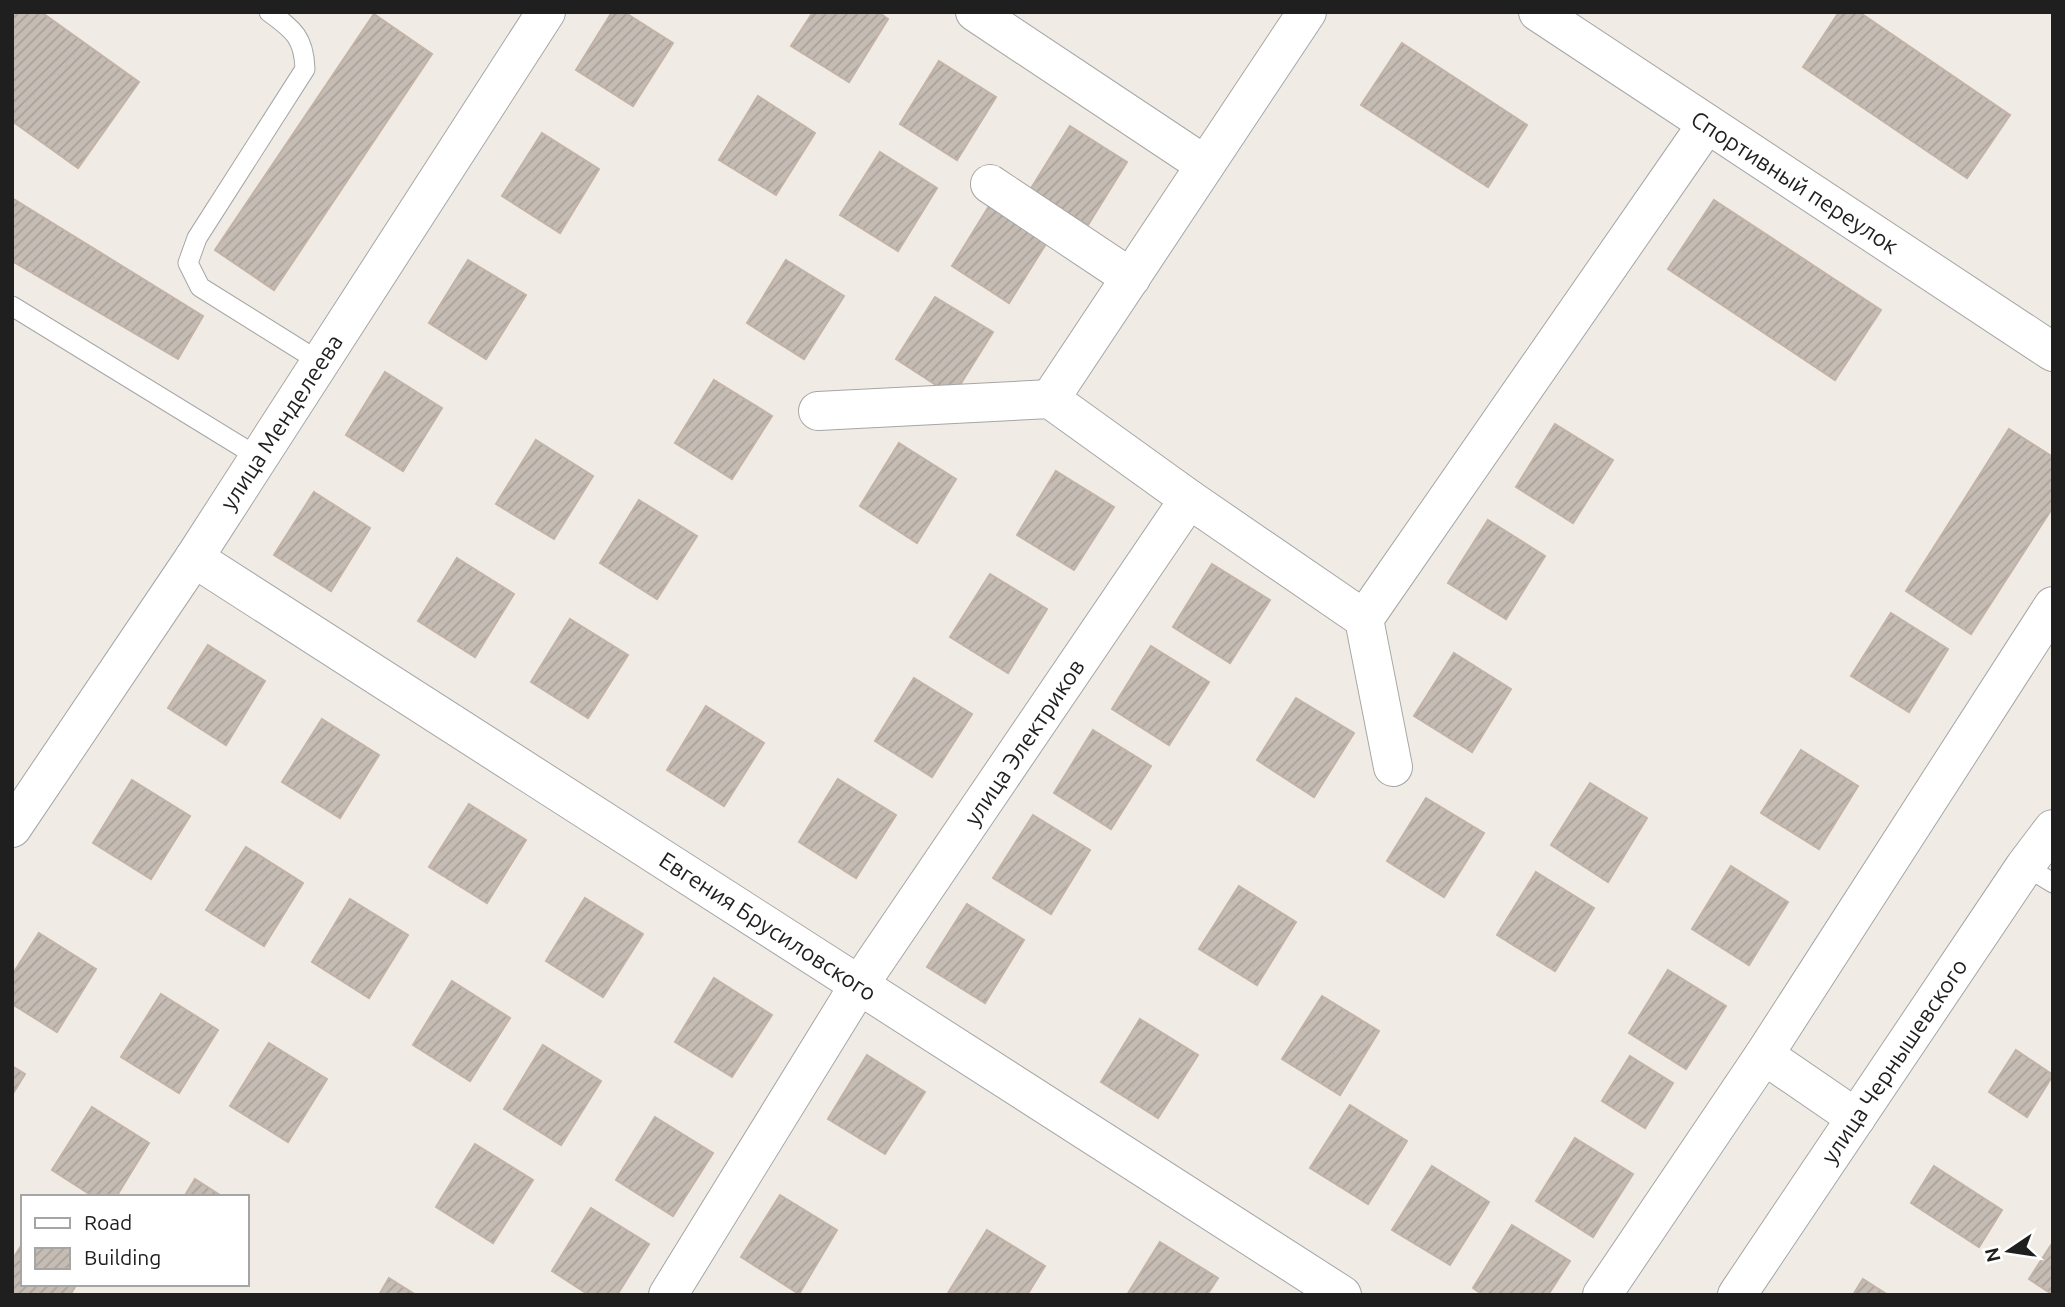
<svg xmlns="http://www.w3.org/2000/svg" width="2065" height="1307" viewBox="0 0 2065 1307" font-family="Ubuntu,sans-serif">
  <style>
    .building { fill: url(#building-hatch); stroke: #c3b3a7; stroke-width: 2 }
    .lines { fill: none; stroke-linecap: round; stroke-linejoin: round }
    .service-casing { stroke: #a6a6a6; stroke-width: 21 }
    .minor-casing { stroke: #a6a6a6; stroke-width: 40 }
    .tertiary-casing { stroke: #a6a6a6; stroke-width: 40 }
    .service { stroke: #fff; stroke-width: 19 }
    .minor { stroke: #fff; stroke-width: 38 }
    .tertiary { stroke: #fff; stroke-width: 38 }
    .labels { text-anchor: middle; dominant-baseline: central; stroke-width: 6; stroke-linejoin: round; paint-order: stroke }
    .street-label { font-size: 23px; fill: #1f1f1f; stroke: #fff }
  </style>
  <defs>
    <pattern id="building-hatch" width="6" height="6" patternUnits="userSpaceOnUse" patternTransform="scale(1.75)"><rect width="6" height="6" fill="#c5bcb4"/><path d="M-1 1l2-2M0 6l6-6M5 7l2-2" fill="none" stroke="#a9a19a"/></pattern>
  </defs>
  <rect width="100%" height="100%" fill="#f0ece5"/>
  <g class="building">
    <path d="M12,12H41L139,82L78,168L12,121Z"/>
    <path d="M612,12H624L673,43L633,106L576,70Z"/>
    <path d="M813,12H878L888,19L849,82L791,46Z"/>
    <path d="M1839,12H1859L2010,115L1967,178L1803,67Z"/>
    <path d="M374,14L432,54L274,290L215,250Z"/>
    <path d="M1402,43L1527,125L1488,187L1361,105Z"/>
    <path d="M939,61L996,97L957,160L900,124Z"/>
    <path d="M758,96L815,133L776,195L719,160Z"/>
    <path d="M1070,126L1127,162L1088,225L1030,190Z"/>
    <path d="M542,133L599,169L560,233L502,196Z"/>
    <path d="M880,152L937,188L898,251L840,215Z"/>
    <path d="M12,198L203,316L178,359L12,261Z"/>
    <path d="M1714,200L1881,310L1835,380L1668,269Z"/>
    <path d="M991,203L1049,239L1009,303L952,266Z"/>
    <path d="M468,260L526,295L486,359L429,323Z"/>
    <path d="M786,260L844,296L804,359L747,323Z"/>
    <path d="M935,297L993,332L953,396L896,359Z"/>
    <path d="M385,372L442,408L403,471L346,435Z"/>
    <path d="M714,380L772,416L732,479L675,443Z"/>
    <path d="M1555,424L1613,460L1573,523L1516,487Z"/>
    <path d="M2009,429L2053,457V507L1971,634L1906,591Z"/>
    <path d="M536,440L593,476L554,539L496,504Z"/>
    <path d="M899,443L956,479L917,543L860,506Z"/>
    <path d="M1056,471L1114,507L1074,570L1017,535Z"/>
    <path d="M314,492L370,528L331,591L274,555Z"/>
    <path d="M639,500L697,536L657,599L600,563Z"/>
    <path d="M1488,520L1545,556L1506,619L1448,583Z"/>
    <path d="M457,558L514,594L475,657L418,621Z"/>
    <path d="M1212,564L1270,600L1230,663L1173,627Z"/>
    <path d="M990,574L1047,609L1008,673L950,637Z"/>
    <path d="M1891,613L1948,649L1909,712L1851,676Z"/>
    <path d="M570,619L628,655L588,718L531,682Z"/>
    <path d="M208,645L265,681L226,745L168,708Z"/>
    <path d="M1151,646L1209,682L1169,745L1112,709Z"/>
    <path d="M1454,653L1511,689L1472,752L1414,716Z"/>
    <path d="M914,678L972,714L932,777L875,741Z"/>
    <path d="M1296,698L1354,733L1314,797L1257,760Z"/>
    <path d="M706,706L764,743L724,806L667,770Z"/>
    <path d="M322,719L379,755L340,818L282,782Z"/>
    <path d="M1093,730L1151,766L1111,829L1054,793Z"/>
    <path d="M1801,750L1858,786L1819,849L1761,813Z"/>
    <path d="M838,779L896,815L856,878L799,842Z"/>
    <path d="M132,780L190,816L151,879L93,843Z"/>
    <path d="M1590,783L1647,818L1608,882L1551,845Z"/>
    <path d="M1426,798L1484,833L1444,897L1387,861Z"/>
    <path d="M469,804L526,840L487,903L429,867Z"/>
    <path d="M1033,815L1090,850L1051,914L993,878Z"/>
    <path d="M246,847L303,883L264,946L206,910Z"/>
    <path d="M1731,866L1788,902L1749,965L1692,929Z"/>
    <path d="M1536,872L1594,908L1555,971L1497,935Z"/>
    <path d="M1239,886L1296,922L1257,985L1199,949Z"/>
    <path d="M585,898L643,934L603,997L546,961Z"/>
    <path d="M350,899L408,935L369,998L312,962Z"/>
    <path d="M967,904L1024,940L985,1003L927,967Z"/>
    <path d="M39,933L96,969L57,1032L12,1004V975Z"/>
    <path d="M1668,970L1726,1006L1686,1069L1629,1033Z"/>
    <path d="M714,978L772,1015L732,1077L675,1042Z"/>
    <path d="M452,981L510,1018L470,1081L413,1045Z"/>
    <path d="M161,994L218,1030L179,1093L121,1057Z"/>
    <path d="M1322,996L1379,1031L1340,1095L1282,1059Z"/>
    <path d="M1140,1019L1198,1055L1158,1118L1101,1082Z"/>
    <path d="M269,1043L327,1079L288,1142L230,1106Z"/>
    <path d="M543,1045L601,1081L561,1145L504,1109Z"/>
    <path d="M2016,1050L2053,1075L2027,1117L1989,1092Z"/>
    <path d="M867,1055L925,1092L885,1154L828,1119Z"/>
    <path d="M1630,1056L1673,1083L1645,1128L1602,1101Z"/>
    <path d="M12,1066L25,1074L12,1095Z"/>
    <path d="M1350,1105L1407,1141L1368,1204L1310,1168Z"/>
    <path d="M92,1107L149,1143L116,1197H94L52,1170Z"/>
    <path d="M655,1117L713,1153L673,1216L616,1180Z"/>
    <path d="M1575,1138L1633,1174L1593,1237L1536,1201Z"/>
    <path d="M475,1144L533,1180L493,1243L436,1207Z"/>
    <path d="M1432,1166L1489,1202L1450,1265L1392,1230Z"/>
    <path d="M1934,1166L2002,1210L1979,1247L1911,1203Z"/>
    <path d="M195,1179L223,1197H184Z"/>
    <path d="M780,1195L837,1230L799,1294L741,1257Z"/>
    <path d="M591,1208L649,1244L617,1295H589L552,1271Z"/>
    <path d="M1512,1225L1570,1261L1548,1295H1483L1473,1288Z"/>
    <path d="M987,1230L1045,1266L1027,1295L948,1293Z"/>
    <path d="M1160,1242L1218,1278L1207,1295H1127Z"/>
    <path d="M2053,1242V1295L2029,1279Z"/>
    <path d="M23,1243V1284H77L70,1295H12V1260Z"/>
    <path d="M389,1278L416,1295H379Z"/>
    <path d="M1863,1279L1888,1295H1853Z"/>
  </g>
  <g class="lines">
    <defs>
      <g id="service">
        <path d="M269,12C294,30 304,38 305,69L197,238L188,263L200,287L320,362"/>
        <path d="M12,306L258,457"/>
        <path d="M2025,866L2053,883"/>
      </g>
      <g id="minor">
        <path d="M975,12L1205,165"/>
        <path d="M1538,12L2053,352"/>
        <path d="M990,184L1131,278"/>
        <path d="M1050,399L1307,12"/>
        <path d="M818,411L1050,399L1189,499L1364,619L1393,767"/>
        <path d="M1364,619L1707,124"/>
        <path d="M1764,1055L1856,1118"/>
        <path d="M668,1295L859,985L1189,499"/>
        <path d="M1602,1295L1764,1055L2053,606"/>
      </g>
      <g id="tertiary">
        <path d="M194,558L1342,1295"/>
        <path d="M12,828L194,558L546,12"/>
        <path d="M1737,1295L2025,866L2053,829"/>
      </g>
    </defs>
    <use href="#service" class="service-casing"/>
    <use href="#minor" class="minor-casing"/>
    <use href="#tertiary" class="tertiary-casing"/>
    <use href="#service" class="service"/>
    <use href="#minor" class="minor"/>
    <use href="#tertiary" class="tertiary"/>
  </g>
  <g class="labels">
    <g class="street-label">
      <text transform="translate(1795 182) rotate(33)">Спортивный переулок</text>
      <text transform="translate(281 422) rotate(-57)">улица Менделеева</text>
      <text transform="translate(1024 742) rotate(-56)">улица Электриков</text>
      <text transform="translate(768 926) rotate(33)">Евгения Брусиловского</text>
      <text transform="translate(1894 1061) rotate(-56)">улица Чернышевского</text>
    </g>
  </g>
  <rect width="2065" height="1307" fill="none" stroke="#1f1f1f" stroke-width="28"/>
  <rect x="21" y="1195" width="228" height="91" fill="#ffffff" stroke="#a5a5a5" stroke-width="2"/>
  <rect x="35" y="1218" width="35" height="10" fill="#ffffff" stroke="#a5a5a5" stroke-width="2"/>
  <text x="84" y="1230" font-size="21" fill="#1f1f1f">Road</text>
  <rect x="35" y="1248" width="35" height="21" fill="url(#building-hatch)" stroke="#a5a5a5" stroke-width="2"/>
  <text x="84" y="1265" font-size="21" fill="#1f1f1f">Building</text>
  <g transform="translate(2009 1251) rotate(257)" stroke="#ffffff" stroke-width="5" paint-order="stroke">
  <path d="M0-5L12 26L0 18L-12 26Z" fill="#1f1f1f"/>
  <text y="-10" font-size="19" font-weight="bold" text-anchor="middle" fill="#1f1f1f">N</text>
  </g>
</svg>
